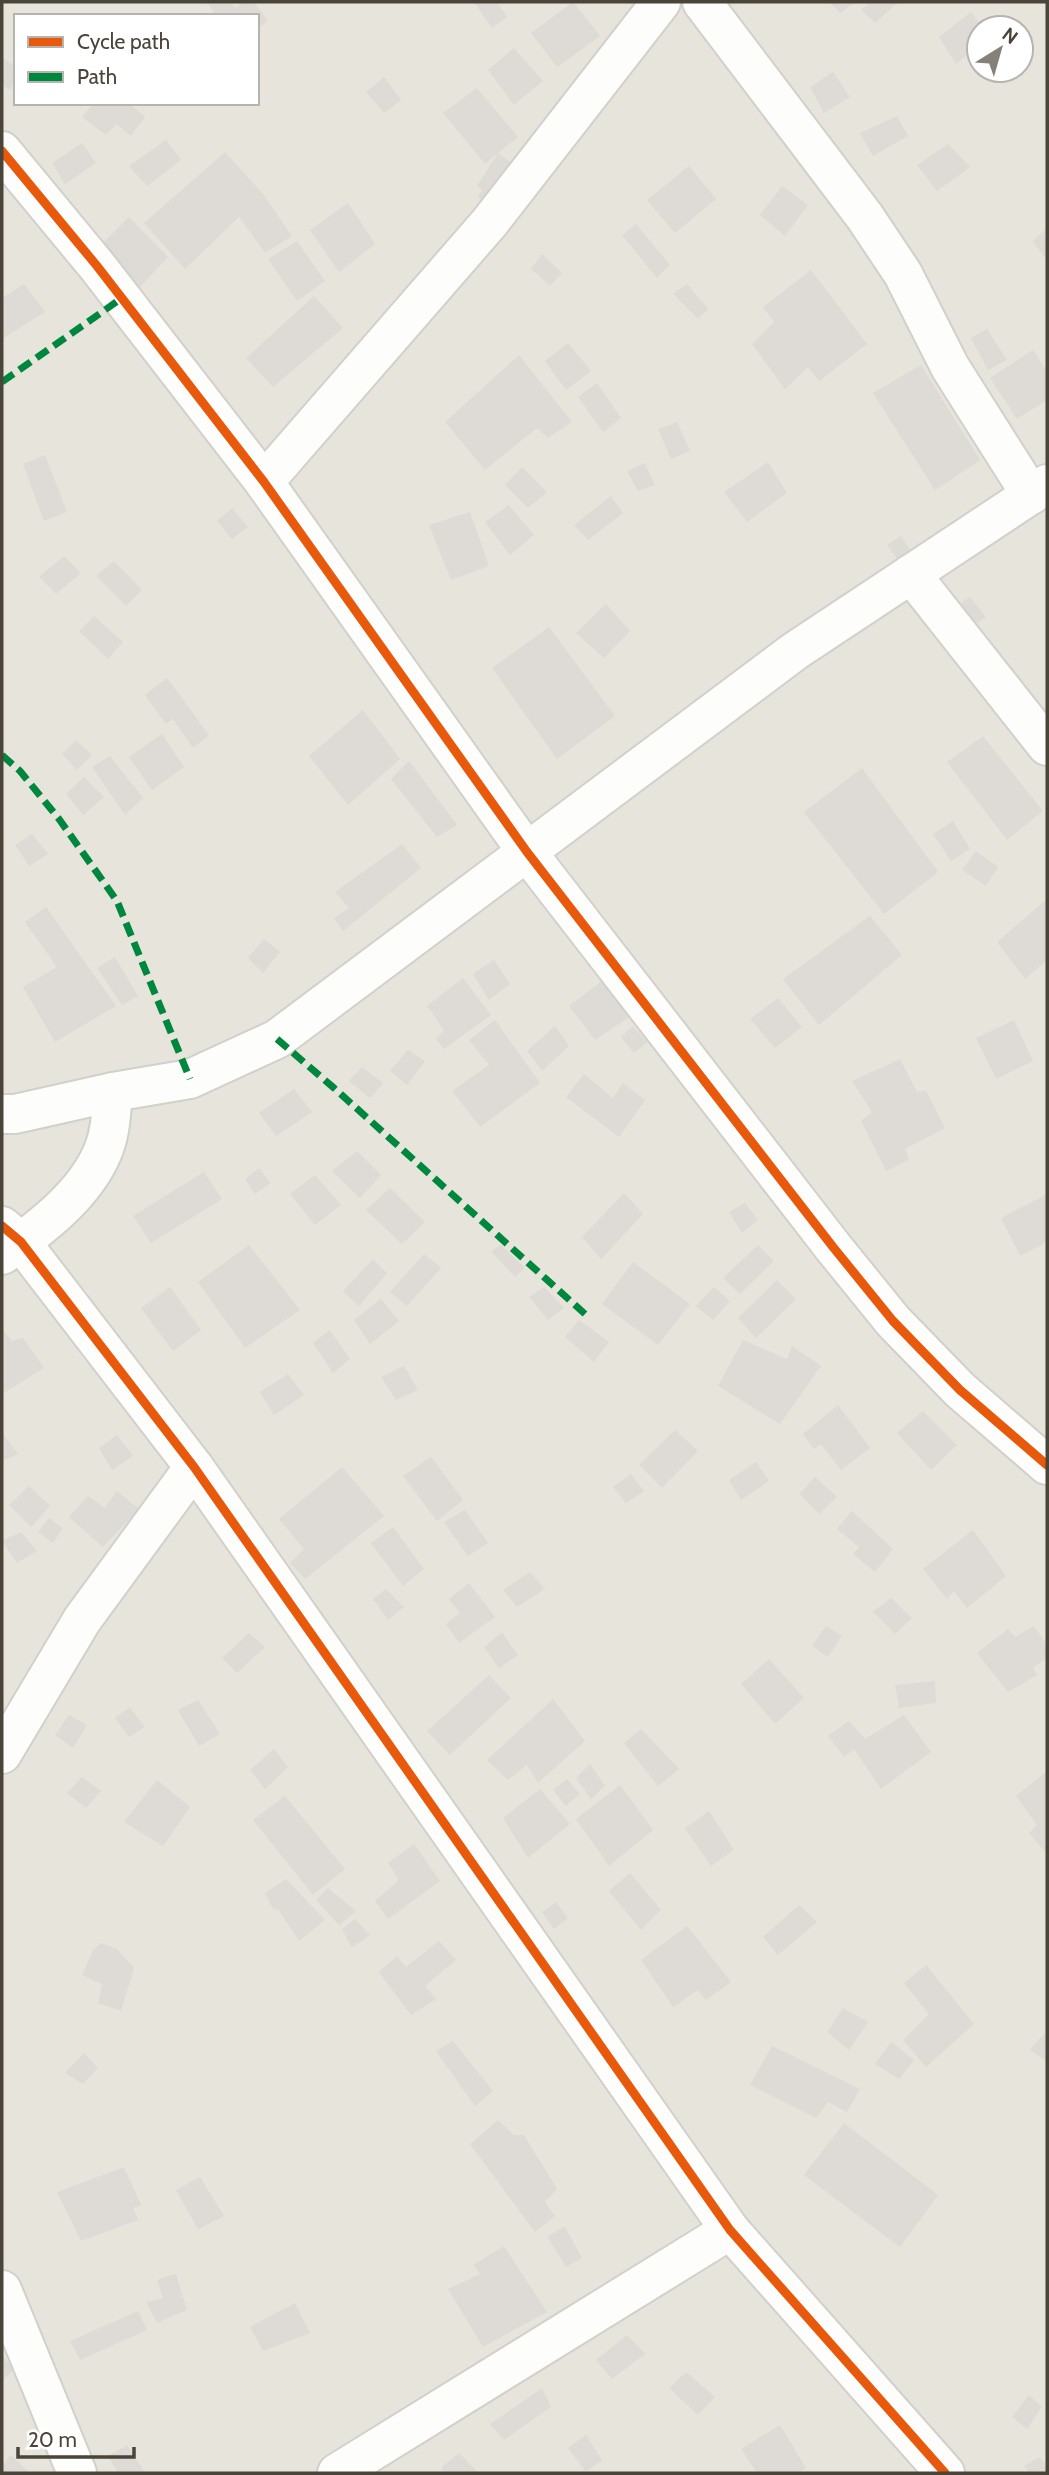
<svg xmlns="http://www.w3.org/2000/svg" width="1049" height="2475" viewBox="0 0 1049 2475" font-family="Cabin,sans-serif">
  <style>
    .residential { fill: #e7e4dc; fill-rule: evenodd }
    .building { fill: #dedbd6 }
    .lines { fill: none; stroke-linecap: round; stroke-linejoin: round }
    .street-casing { stroke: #d2d0cb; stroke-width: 42 }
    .street { stroke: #fdfdfc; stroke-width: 38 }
    .quiet { stroke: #00873e; stroke-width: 7; stroke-dasharray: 14 7; stroke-linecap: butt }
    .cycleway-casing { stroke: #fff; stroke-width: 13 }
    .cycleway { stroke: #e8590c; stroke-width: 9 }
  </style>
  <rect width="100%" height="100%" fill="#f4f2ee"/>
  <path class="residential" d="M2,2H1047V2473H2ZM16,16H257V103H16ZM979,28H1021V70H979Z"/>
  <g class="building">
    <path d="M207,2H231L235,8L244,2H254L268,21L257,29V16H216Z"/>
    <path d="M474,2H497L507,17L492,28Z"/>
    <path d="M573,2L600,36L557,67L531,33Z"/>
    <path d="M829,2H856L840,13Z"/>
    <path d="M870,2H898L875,23L861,10Z"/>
    <path d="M971,12L983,28H979V45L956,64L939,37Z"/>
    <path d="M514,48L543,81L514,105L488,70Z"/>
    <path d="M2,58L16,66V80L10,90L2,85Z"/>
    <path d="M833,72L850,97L824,113L810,87Z"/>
    <path d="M384,77L401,100L384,113L366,92Z"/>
    <path d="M477,88L518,137L485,164L443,113Z"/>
    <path d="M94,103H129L145,117L131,136L116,124L106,135L82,117Z"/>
    <path d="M897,116L908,136L873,156L860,133Z"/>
    <path d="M166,140L181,160L147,186L129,166Z"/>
    <path d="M82,143L96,163L65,184L52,163Z"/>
    <path d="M948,144L970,167L937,191L917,165Z"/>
    <path d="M225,152L263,194L292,236L265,253L239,217L185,269L144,223Z"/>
    <path d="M498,153L513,164L487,204L478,197L482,190L477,186Z"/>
    <path d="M689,166L716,199L675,233L647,200Z"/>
    <path d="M782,186L808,205L785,236L760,215Z"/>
    <path d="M348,203L375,244L339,272L310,230Z"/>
    <path d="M129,217L168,257L138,289L100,246Z"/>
    <path d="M636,224L670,265L657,278L622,235Z"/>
    <path d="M1047,228V261L1033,241Z"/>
    <path d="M297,241L325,281L297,301L268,259Z"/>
    <path d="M542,254L562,273L550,286L531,269Z"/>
    <path d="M811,270L867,344L819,381L808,367L785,389L752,344L774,322L763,307Z"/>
    <path d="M24,284L45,312L2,339V298Z"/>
    <path d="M687,284L708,309L698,319L673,294Z"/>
    <path d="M314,296L343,328L273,387L246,358Z"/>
    <path d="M987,329L1007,360L988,370L971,338Z"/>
    <path d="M568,343L591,371L566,390L545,361Z"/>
    <path d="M1033,350L1047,371V400L1017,419L990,378Z"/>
    <path d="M519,355L572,422L548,438L537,428L485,470L445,422Z"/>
    <path d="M921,365L980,460L935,490L873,393Z"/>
    <path d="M597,383L621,418L603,432L578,397Z"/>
    <path d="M677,422L690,451L671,459L658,429Z"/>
    <path d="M45,455L67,512L44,521L23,464Z"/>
    <path d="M768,462L787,493L747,522L724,492Z"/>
    <path d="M645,463L655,485L638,491L627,471Z"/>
    <path d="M522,467L547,492L528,508L505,485Z"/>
    <path d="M611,496L623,513L588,540L574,525Z"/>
    <path d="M509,505L534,535L510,555L485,522Z"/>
    <path d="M232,508L248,527L232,539L217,521Z"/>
    <path d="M470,512L489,566L451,580L429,525Z"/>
    <path d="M901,536L911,551L898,560L887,545Z"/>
    <path d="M64,556L81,573L56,594L39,577Z"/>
    <path d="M114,561L142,590L126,606L96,576Z"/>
    <path d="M970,597L986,617L968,629L954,607Z"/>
    <path d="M606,604L630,631L604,658L576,633Z"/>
    <path d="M94,616L123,642L108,659L79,631Z"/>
    <path d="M549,627L615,716L557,759L492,668Z"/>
    <path d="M167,678L209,735L193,748L173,719L166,724L145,695Z"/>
    <path d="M363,710L400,759L348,805L309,756Z"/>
    <path d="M162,734L184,767L152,790L129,757Z"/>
    <path d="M983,736L1043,811L1007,840L947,762Z"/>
    <path d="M76,740L92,755L77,770L62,754Z"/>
    <path d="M110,756L143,798L125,815L92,767Z"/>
    <path d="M409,761L457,825L437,837L391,779Z"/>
    <path d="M862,768L938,872L884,914L804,812Z"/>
    <path d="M84,777L104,797L83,815L66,794Z"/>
    <path d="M953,821L970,849L951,861L933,834Z"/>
    <path d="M32,834L48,854L29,866L15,845Z"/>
    <path d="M402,844L421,868L343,931L334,918L349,908L335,892Z"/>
    <path d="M976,851L998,867L986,886L962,870Z"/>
    <path d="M1047,899V960L1025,979L997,942Z"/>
    <path d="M46,907L116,1006L55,1042L23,987L57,967L25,922Z"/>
    <path d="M870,916L902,955L819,1025L783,979Z"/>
    <path d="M264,939L280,952L263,973L248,958Z"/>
    <path d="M115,957L138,996L122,1005L97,968Z"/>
    <path d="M494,960L510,984L489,1000L473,974Z"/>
    <path d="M463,978L491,1015L444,1049L436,1039L444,1030L427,1006Z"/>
    <path d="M602,981L629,1017L595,1040L569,1006Z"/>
    <path d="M778,998L802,1027L775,1048L750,1019Z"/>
    <path d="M495,1020L540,1083L480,1127L452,1091L489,1065L469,1040Z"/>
    <path d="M1014,1020L1033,1061L996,1079L976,1038Z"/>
    <path d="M555,1026L569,1046L542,1071L527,1051Z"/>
    <path d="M633,1026L647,1042L634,1053L621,1037Z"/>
    <path d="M408,1050L425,1061L407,1085L390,1071Z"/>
    <path d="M900,1059L917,1092L926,1090L945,1128L905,1149L909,1160L886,1171L861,1121L872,1112L852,1081Z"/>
    <path d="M362,1067L383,1083L370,1098L349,1081Z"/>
    <path d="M584,1074L613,1098L623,1083L645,1100L619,1137L566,1097Z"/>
    <path d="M294,1089L312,1112L276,1136L259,1113Z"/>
    <path d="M357,1151L381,1175L360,1198L332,1171Z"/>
    <path d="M259,1168L271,1183L255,1194L245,1179Z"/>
    <path d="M204,1172L222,1199L151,1243L133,1216Z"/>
    <path d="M315,1175L341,1205L315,1225L290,1194Z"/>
    <path d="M390,1188L425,1222L402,1244L366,1210Z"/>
    <path d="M624,1193L643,1214L601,1259L582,1237Z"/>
    <path d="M1047,1194V1242L1020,1256L1001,1218Z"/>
    <path d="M745,1203L758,1220L742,1233L729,1212Z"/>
    <path d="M249,1245L300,1310L245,1348L198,1282Z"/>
    <path d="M501,1245L525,1268L515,1277L491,1251Z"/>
    <path d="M758,1245L774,1261L740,1294L723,1278Z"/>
    <path d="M424,1254L441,1268L407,1306L390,1292Z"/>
    <path d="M373,1259L387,1273L359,1306L343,1291Z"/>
    <path d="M633,1262L690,1304L658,1345L602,1304Z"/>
    <path d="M777,1280L796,1299L756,1338L738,1318Z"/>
    <path d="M170,1287L201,1330L173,1351L141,1308Z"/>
    <path d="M544,1287L564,1308L548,1320L529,1297Z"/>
    <path d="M714,1287L730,1301L713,1320L696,1306Z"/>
    <path d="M381,1299L399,1321L370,1344L354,1320Z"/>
    <path d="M579,1320L609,1342L594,1362L565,1337Z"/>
    <path d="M2,1329L12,1341L23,1338L44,1368L2,1394Z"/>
    <path d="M330,1330L350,1359L333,1373L313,1343Z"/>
    <path d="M743,1340L787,1359L792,1346L821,1366L780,1424L718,1386Z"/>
    <path d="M404,1366L418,1390L396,1400L381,1377Z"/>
    <path d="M288,1374L304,1395L274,1415L260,1392Z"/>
    <path d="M838,1405L870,1448L841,1470L821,1444L814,1449L803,1434Z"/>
    <path d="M923,1411L957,1445L931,1470L897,1433Z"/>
    <path d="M675,1430L698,1451L662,1488L639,1465Z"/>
    <path d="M2,1432L18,1454L2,1461Z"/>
    <path d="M117,1435L133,1456L112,1470L99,1448Z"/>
    <path d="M431,1457L463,1500L437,1521L403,1476Z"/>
    <path d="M756,1462L769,1481L741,1500L729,1480Z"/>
    <path d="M342,1467L384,1516L305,1579L290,1563L304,1549L279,1519Z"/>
    <path d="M631,1474L644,1491L626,1503L613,1487Z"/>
    <path d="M815,1477L837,1497L819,1514L800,1494Z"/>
    <path d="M29,1486L50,1506L31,1527L9,1505Z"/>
    <path d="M117,1491L139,1509L103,1547L69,1517L88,1496L105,1508Z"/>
    <path d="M465,1510L488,1543L468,1556L444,1522Z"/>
    <path d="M852,1511L893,1549L875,1572L853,1554L859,1547L837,1529Z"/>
    <path d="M49,1518L63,1528L53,1543L38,1532Z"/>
    <path d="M393,1527L424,1569L403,1586L371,1543Z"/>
    <path d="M973,1530L1006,1576L967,1608L954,1591L947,1599L923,1569Z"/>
    <path d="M21,1532L37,1551L17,1563L2,1541Z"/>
    <path d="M530,1572L545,1589L517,1607L503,1590Z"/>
    <path d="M469,1583L495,1617L459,1643L446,1624L460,1613L449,1599Z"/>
    <path d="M386,1589L404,1607L388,1620L373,1599Z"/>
    <path d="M891,1598L912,1618L895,1634L873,1612Z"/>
    <path d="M826,1626L842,1636L828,1657L812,1646Z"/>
    <path d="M1034,1626L1047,1645V1658L1033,1668L1037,1675L1008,1692L977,1653L1008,1629L1015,1637Z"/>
    <path d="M502,1632L518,1655L499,1668L484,1647Z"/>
    <path d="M249,1633L265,1647L237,1673L222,1658Z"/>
    <path d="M769,1659L804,1698L775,1724L741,1684Z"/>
    <path d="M489,1675L511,1698L450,1755L427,1731Z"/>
    <path d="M935,1681L936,1703L899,1708L895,1685Z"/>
    <path d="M553,1699L585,1741L538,1783L527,1765L508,1780L487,1760Z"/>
    <path d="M198,1700L220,1734L199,1746L178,1710Z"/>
    <path d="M130,1707L145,1727L129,1737L115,1718Z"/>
    <path d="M69,1715L87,1725L73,1748L55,1735Z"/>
    <path d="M904,1715L931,1752L881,1789L854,1749L844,1757L828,1736L849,1721L865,1739Z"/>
    <path d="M641,1729L679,1769L658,1786L624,1743Z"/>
    <path d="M274,1749L288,1767L265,1789L250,1770Z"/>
    <path d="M590,1764L605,1786L591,1799L576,1778Z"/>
    <path d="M1047,1771V1854L1029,1833L1037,1825L1016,1796Z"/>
    <path d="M82,1777L101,1791L86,1808L67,1793Z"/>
    <path d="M567,1779L580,1794L566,1806L553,1790Z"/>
    <path d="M157,1780L190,1807L163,1846L124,1822Z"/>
    <path d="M620,1785L653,1830L609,1866L576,1819Z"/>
    <path d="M540,1789L570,1824L528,1858L503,1818Z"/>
    <path d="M285,1796L345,1869L313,1895L253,1820Z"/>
    <path d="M709,1811L734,1850L711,1866L685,1828Z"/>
    <path d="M414,1844L440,1881L388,1919L375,1901L399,1880L388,1863Z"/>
    <path d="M630,1873L661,1910L641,1930L609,1891Z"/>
    <path d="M286,1879L325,1920L299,1941L278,1909H273L265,1893Z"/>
    <path d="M328,1888L356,1911L339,1925L316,1900Z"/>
    <path d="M556,1902L568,1918L554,1929L542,1912Z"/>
    <path d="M799,1905L817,1922L778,1955L763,1937Z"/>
    <path d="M355,1919L370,1935L352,1948L342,1929Z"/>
    <path d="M687,1926L731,1982L706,2000L698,1990L673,2007L641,1960Z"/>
    <path d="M439,1941L456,1960L425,1986L436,1999L411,2015L379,1972L397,1956L406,1967Z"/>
    <path d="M101,1943L117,1949L134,1968L121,2011L98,2003L102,1984L82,1975L93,1950Z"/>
    <path d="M926,1965L974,2024L926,2067L903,2040L929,2014L904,1983Z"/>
    <path d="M843,2008L868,2022L849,2050L827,2032Z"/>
    <path d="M1044,2033L1047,2036V2061L1030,2050Z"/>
    <path d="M453,2041L493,2091L475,2106L436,2051Z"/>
    <path d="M891,2042L914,2060L899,2079L875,2064Z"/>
    <path d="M772,2046L860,2089L847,2112L828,2102L816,2118L750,2085Z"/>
    <path d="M84,2053L98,2068L83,2084L65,2073Z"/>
    <path d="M498,2120L514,2135H524L557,2189L545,2202L555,2216L535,2232L470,2144Z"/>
    <path d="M844,2123L938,2195L900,2247L804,2175Z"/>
    <path d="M124,2167L141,2205L133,2208L138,2220L81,2241L57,2192Z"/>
    <path d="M200,2177L224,2216L198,2229L176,2190Z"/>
    <path d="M565,2227L582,2258L566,2267L547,2236Z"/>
    <path d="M504,2246L547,2312L483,2347L448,2289L480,2274L473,2265Z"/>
    <path d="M176,2274L187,2310L157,2323L146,2302L163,2298L157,2280Z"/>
    <path d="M295,2303L310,2333L263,2351L250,2327Z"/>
    <path d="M138,2311L147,2330L80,2360L70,2341Z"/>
    <path d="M627,2335L645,2354L612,2379L596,2360Z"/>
    <path d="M2,2355L14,2370L2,2380Z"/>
    <path d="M686,2372L715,2397L698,2415L669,2388Z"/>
    <path d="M542,2388L551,2407L504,2440L490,2424Z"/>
    <path d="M1029,2395L1042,2407L1027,2429L1012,2417Z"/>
    <path d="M780,2425L806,2468L798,2473H757L741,2449Z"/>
    <path d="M586,2435L602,2460L586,2472L568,2448Z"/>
    <path d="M127,2445L145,2473H118L108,2456Z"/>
    <path d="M459,2453L478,2473H445L441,2468Z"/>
    <path d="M11,2455L30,2473H2V2465Z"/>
    <path d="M1040,2457L1047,2466V2473H1029L1024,2466Z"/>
  </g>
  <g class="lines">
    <defs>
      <g id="street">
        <path d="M702,2L865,217L903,274L950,367L1031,495"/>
        <path d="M2,151L97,266L264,482L527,852L833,1247L893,1321L960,1390L1047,1465"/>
        <path d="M264,482L490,222L661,2"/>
        <path d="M911,574L1047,746"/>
        <path d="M2,1114H15L113,1092L190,1079L277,1039L795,651L1047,484"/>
        <path d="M2,1226L21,1242L194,1467L730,2230L945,2473"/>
        <path d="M2,1255C40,1229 85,1195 103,1151C111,1132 111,1112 113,1092"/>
        <path d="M2,1754L82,1620L194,1467"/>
        <path d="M2,2290L77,2473"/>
        <path d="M337,2473L730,2230"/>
      </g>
    </defs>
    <use href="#street" class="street-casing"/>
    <use href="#street" class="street"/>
    <g class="quiet">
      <path d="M2,382L122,298"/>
      <path d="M2,755L20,771L59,819L117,901L190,1079"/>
      <path d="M277,1039L334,1088L585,1314"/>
    </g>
    <defs>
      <g id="cycleway">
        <path d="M2,151L97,266L264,482L527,852L833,1247L893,1321L960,1390L1047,1465"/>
        <path d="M2,1226L21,1242L194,1467L730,2230L945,2473"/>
      </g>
    </defs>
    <use href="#cycleway" class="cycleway-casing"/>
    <use href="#cycleway" class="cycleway"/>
  </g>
  <rect width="1049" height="2475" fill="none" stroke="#4b4439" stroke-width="7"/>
  <rect x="14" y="14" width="245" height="91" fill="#ffffff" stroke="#b7b4b0" stroke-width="2"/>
  <rect x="28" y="37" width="35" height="10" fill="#e8590c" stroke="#b7b4b0" stroke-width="2"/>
  <text x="77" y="49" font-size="21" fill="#4b4439">Cycle path</text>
  <rect x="28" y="72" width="35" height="10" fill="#00873e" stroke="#b7b4b0" stroke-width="2"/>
  <text x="77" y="84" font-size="21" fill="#4b4439">Path</text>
  <g transform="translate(1000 49) rotate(37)"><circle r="33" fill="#ffffff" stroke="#b7b4b0" stroke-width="2"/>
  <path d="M0-5L12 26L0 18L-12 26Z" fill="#868178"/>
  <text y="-10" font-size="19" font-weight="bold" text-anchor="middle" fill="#4b4439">N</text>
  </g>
  <path d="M18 2447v10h116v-10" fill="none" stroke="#4b4439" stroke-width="3.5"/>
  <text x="28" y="2447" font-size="21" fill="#4b4439" stroke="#ffffff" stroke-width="5" paint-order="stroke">20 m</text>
</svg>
